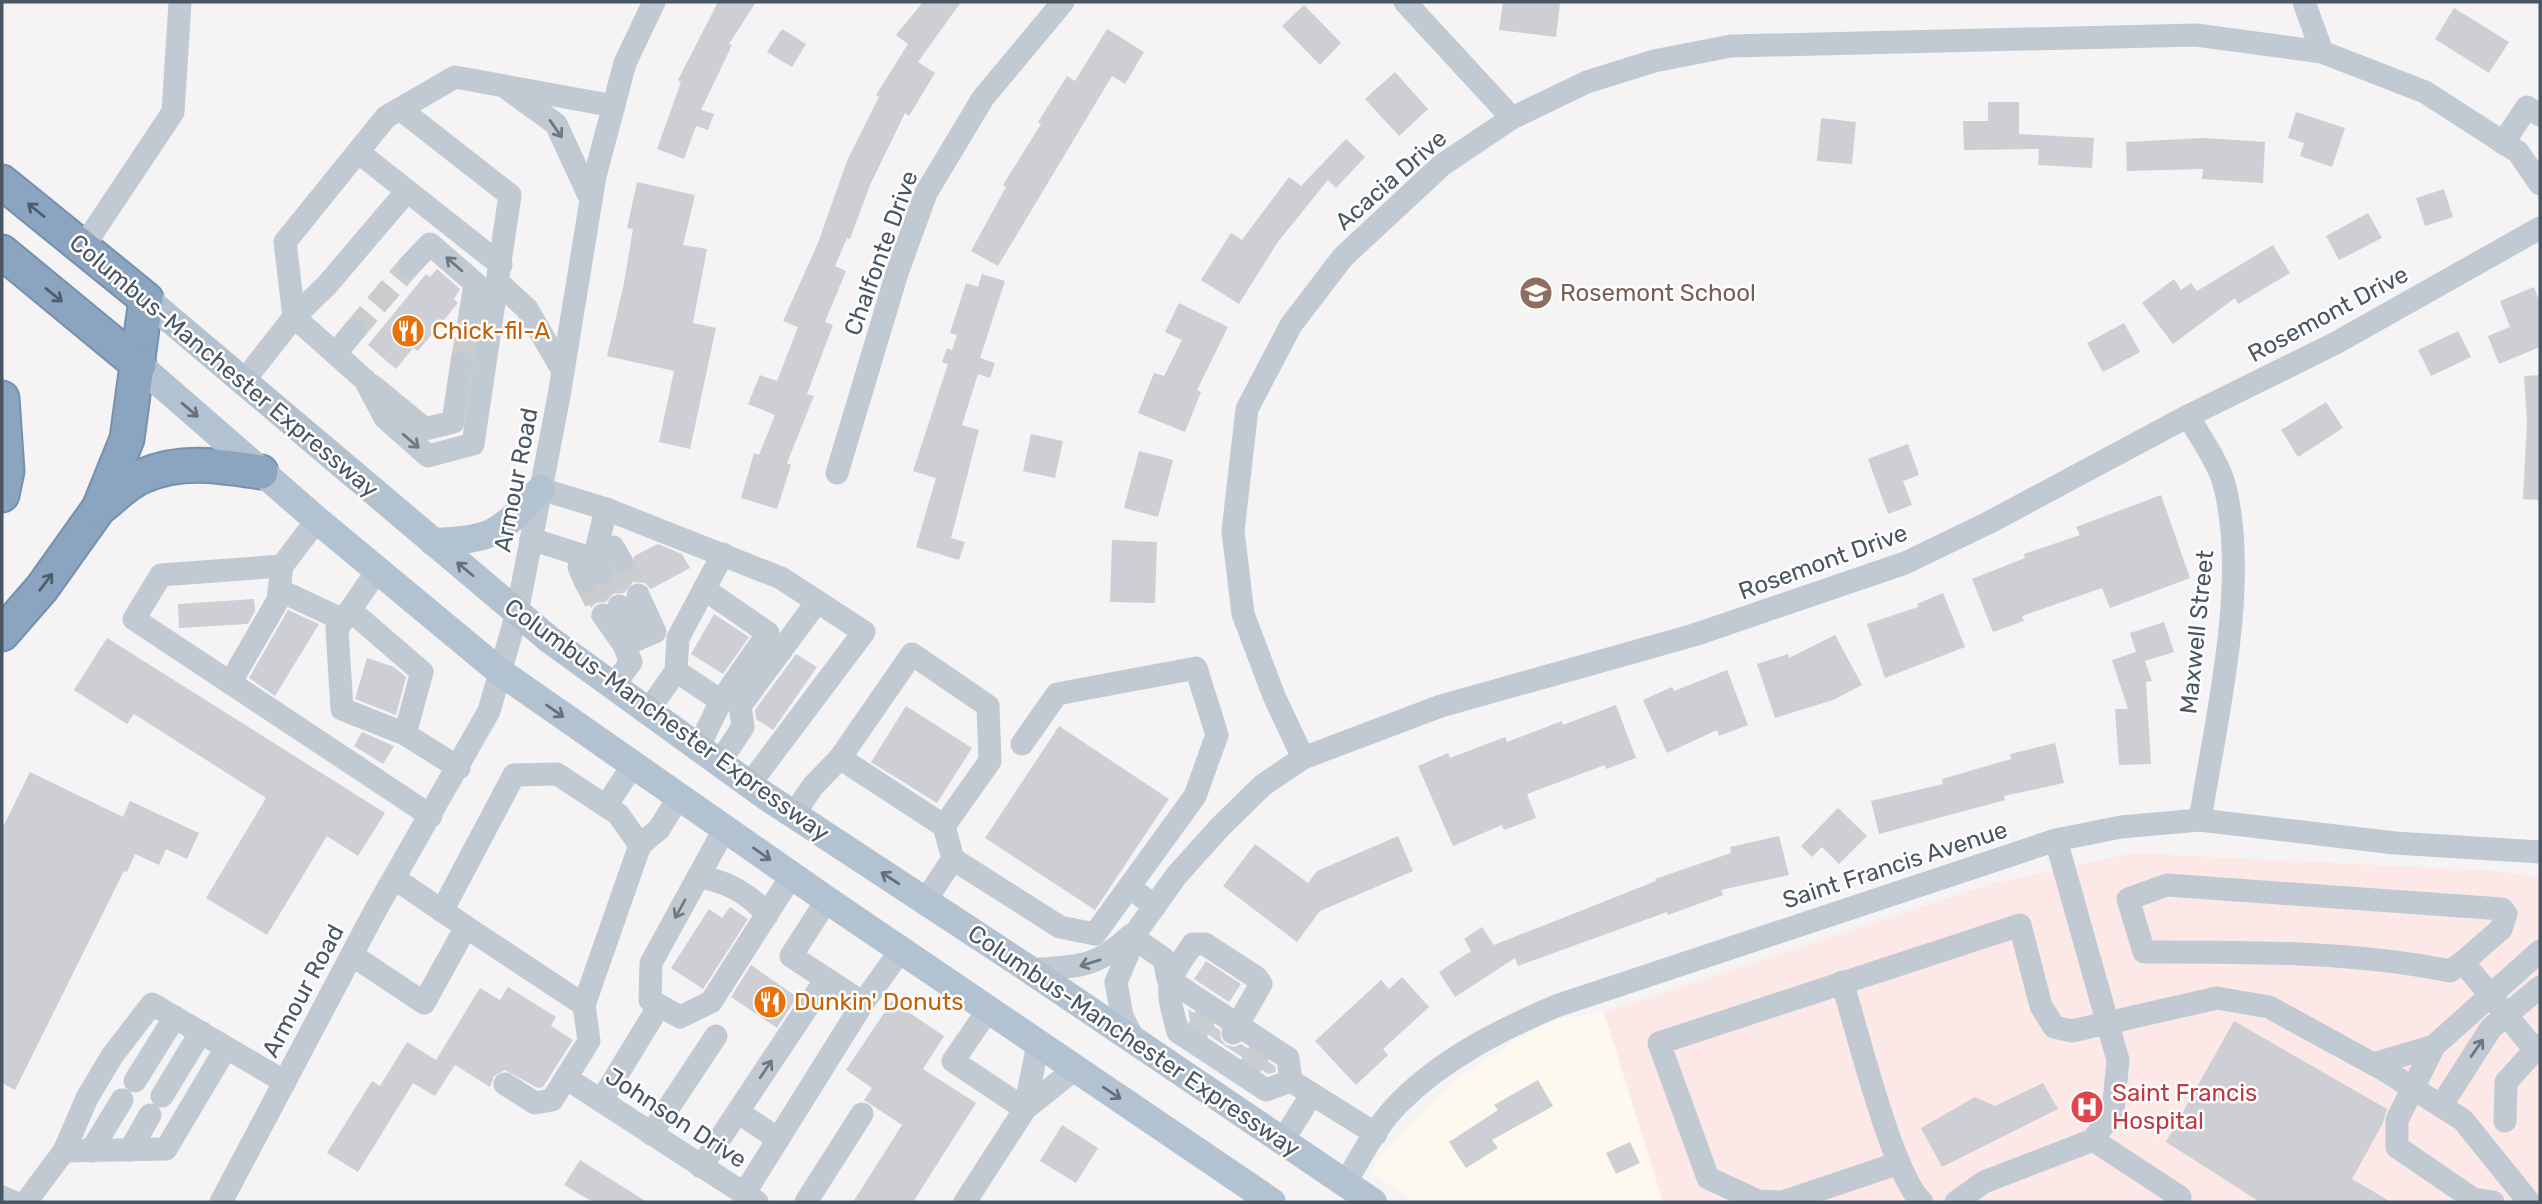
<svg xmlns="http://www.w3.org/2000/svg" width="2542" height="1204" viewBox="0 0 2542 1204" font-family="Rubik,sans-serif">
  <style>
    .commercial { fill: #fdf9ef }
    .medical { fill: #fce8e6 }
    .building { fill: #cdcfd5 }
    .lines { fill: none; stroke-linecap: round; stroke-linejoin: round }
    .minor-tunnel { stroke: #caccce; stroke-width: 23; stroke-dasharray: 23 11; stroke-linecap: butt }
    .highway-casing { stroke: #7690ad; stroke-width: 37 }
    .minor { stroke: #c1cad2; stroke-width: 23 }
    .major { stroke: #b3c2d1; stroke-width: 28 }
    .highway { stroke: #8ba5c1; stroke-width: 33 }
    .oneway { stroke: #6e7983 }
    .oneway2 { stroke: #505e6b }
    .oneway3 { stroke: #64717d }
    .labels { text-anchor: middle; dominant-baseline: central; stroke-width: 5; stroke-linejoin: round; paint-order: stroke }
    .street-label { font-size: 24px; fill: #4a5661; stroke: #fff }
    .education-label { font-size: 24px; fill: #785e54; stroke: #fff; text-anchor: start }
    .food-label { font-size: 24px; fill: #c56008; stroke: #fff; text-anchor: start }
    .health-label { font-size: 24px; fill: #be3a42; stroke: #fff; text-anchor: start }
  </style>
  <rect width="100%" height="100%" fill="#f5f3f3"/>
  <path class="commercial" d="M1604,1012L1663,1202H1416L1371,1172L1383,1151L1452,1083L1512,1042L1558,1019Z"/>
  <path class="medical" d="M2133,853L2495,871L2540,877V1202H1663L1604,1012L1990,884Z"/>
  <g class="building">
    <path d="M718,2H756L729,44L732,45L701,110L714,114L708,130L696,126L684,159L657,149L681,82L678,80Z"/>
    <path d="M923,2H961L918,62L935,73L909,116L905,113L870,185L850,239L847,238L835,266L846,271L825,322L833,325L807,394L814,396L787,463L791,465L777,509L741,498L754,453L759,455L775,415L748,404L760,375L777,381L798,327L783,321L818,243L847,161L879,97L876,95L908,44L896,35Z"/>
    <path d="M1503,2L1560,3L1556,37L1499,30Z"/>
    <path d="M1304,5L1341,43L1320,65L1282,26Z"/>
    <path d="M2454,8L2509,42L2489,73L2435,39Z"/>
    <path d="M782,29L806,44L792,67L767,52Z"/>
    <path d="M1107,29L1144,52L1125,84L1112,76L998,266L971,251L1006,187L1003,185L1041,124L1038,122L1067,76L1075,81Z"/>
    <path d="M1395,72L1428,109L1399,136L1365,99Z"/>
    <path d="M1988,102H2019V134L2094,138L2092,168L2038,165L2039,149L1964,150L1963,121H1988Z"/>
    <path d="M2296,112L2345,128L2332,167L2300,156L2304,143L2288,138Z"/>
    <path d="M1821,118L1856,122L1852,164L1817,161Z"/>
    <path d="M2204,138L2265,142L2263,183L2202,179L2203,169L2127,171L2126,142Z"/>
    <path d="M1346,139L1365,157L1336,188L1328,180L1277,243L1239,304L1201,280L1231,233L1242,240L1289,177L1301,186Z"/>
    <path d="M637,182L695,195L683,245L707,249L693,323L716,328L690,449L659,442L674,371L607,356L624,283L633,229L627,228Z"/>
    <path d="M2444,189L2453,217L2425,226L2416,198Z"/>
    <path d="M2368,213L2382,238L2339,260L2326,236Z"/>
    <path d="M2273,245L2290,273L2238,304L2235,298L2173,344L2142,303L2174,279L2181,290L2191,283L2197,291Z"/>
    <path d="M437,269L460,289L454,299L458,303L418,351L413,348L396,369L368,345L426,274L430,277Z"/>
    <path d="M982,274L1005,281L980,358L995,363L990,378L978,374L962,425L979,430L951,538L965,542L959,560L916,547L936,478L913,471L948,364L942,362L947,348L952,350L957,335L950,333L966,283L978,287Z"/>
    <path d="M2534,287L2540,303V347L2499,364L2488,336L2510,327L2500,301Z"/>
    <path d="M1179,303L1228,327L1197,390L1201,392L1185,432L1138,413L1154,373L1164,376L1182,340L1165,332Z"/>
    <path d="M2124,323L2140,352L2103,372L2087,343Z"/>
    <path d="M2458,331L2471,357L2431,376L2418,350Z"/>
    <path d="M2540,375V500L2523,499L2527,422L2524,376Z"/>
    <path d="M2326,402L2343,428L2298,457L2281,430Z"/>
    <path d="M1031,434L1063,441L1055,478L1023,471Z"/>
    <path d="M1908,444L1919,475L1903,481L1912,505L1888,514L1868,459Z"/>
    <path d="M1139,451L1173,460L1158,517L1124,508Z"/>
    <path d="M2161,495L2190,578L2110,608L2102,588L2022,616L2024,621L1993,632L1972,579L2025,558L2024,554L2080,535L2076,527Z"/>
    <path d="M1112,540L1157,542L1155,603L1110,602Z"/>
    <path d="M658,544L682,554L690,568L651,589L645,583L633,582L624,593L613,594L606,602L596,603L591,608L584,595L591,594L598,586L608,585L615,573H628L633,567L634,556Z"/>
    <path d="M1943,593L1965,647L1885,678L1867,624L1918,607L1917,604Z"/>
    <path d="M254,599L255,611L248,624L179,628L178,604Z"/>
    <path d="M288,610L319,624L275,696L249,678Z"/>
    <path d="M714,614L749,637L723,674L691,654Z"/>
    <path d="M2164,622L2174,652L2145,661L2152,681L2146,682L2151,764L2119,765L2115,709H2128L2112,660L2136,652L2130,633Z"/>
    <path d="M1835,635L1862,685L1833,700L1775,718L1757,664L1788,654L1789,658Z"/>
    <path d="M107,638L385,813L358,856L327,836L267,935L206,898L266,798L134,714L127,724L74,690Z"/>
    <path d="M796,654L817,667L773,730L756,719L755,710Z"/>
    <path d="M367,658L394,667L406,677L396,715L355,699Z"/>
    <path d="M1727,670L1748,725L1719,736L1717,730L1667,753L1643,700L1672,687L1674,691Z"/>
    <path d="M1616,705L1636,758L1606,769L1605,765L1527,794L1536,818L1504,830L1502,825L1453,846L1418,766L1448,753L1450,758L1505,737L1507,742L1562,721L1563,725Z"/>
    <path d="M906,706L972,748L937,803L871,762Z"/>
    <path d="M1059,726L1169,799L1095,910L985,838Z"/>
    <path d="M362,732L394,746L383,764L354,746Z"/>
    <path d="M2055,743L2064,783L2004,796L2005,800L1879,834L1871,801L1943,784L1942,779L2011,759L2010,754Z"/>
    <path d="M30,772L123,817L130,801L199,833L187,859L166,849L159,865L135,854L127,872L124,871L15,1090L2,1083V829Z"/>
    <path d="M1838,808L1867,836L1839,864L1822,847L1812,857L1801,846Z"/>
    <path d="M1398,836L1413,871L1320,911L1297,942L1223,886L1255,844L1308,883L1317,871Z"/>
    <path d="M1779,836L1789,875L1721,890L1723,895L1668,915L1667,912L1518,966L1515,958L1455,997L1439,972L1471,951L1464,939L1482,927L1494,945L1656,881L1655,879L1731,853L1730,847Z"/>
    <path d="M730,907L748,919L703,989L671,968L709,909L722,918Z"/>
    <path d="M1206,961L1241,984L1229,1002L1194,979Z"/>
    <path d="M751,965L797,997L777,1028L731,997Z"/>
    <path d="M1402,977L1429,1007L1383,1049L1388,1055L1356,1085L1315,1041L1381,980L1389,989Z"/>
    <path d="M508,987L556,1017L551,1026L573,1040L543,1087L538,1088L505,1070L494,1076L490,1087L455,1065L435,1096L413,1083L358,1172L327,1153L372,1081L380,1086L407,1042L436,1060L480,988L500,1000Z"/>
    <path d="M892,1001L944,1036L923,1069L976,1103L913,1202H853L902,1125L864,1100L872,1088L846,1070Z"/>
    <path d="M1188,1009L1220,1030L1221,1039L1226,1045L1234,1047L1241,1044L1275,1066L1276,1072L1268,1074L1190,1023Z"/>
    <path d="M2234,1021L2387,1109L2383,1123L2352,1179L2391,1202H2260L2166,1142Z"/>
    <path d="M1538,1080L1553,1106L1492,1140L1498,1148L1466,1168L1449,1142L1498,1110L1494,1105Z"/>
    <path d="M2043,1083L2058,1109L1942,1167L1921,1128L1975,1097L1995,1106Z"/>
    <path d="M1062,1125L1098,1148L1076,1183L1040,1161Z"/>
    <path d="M1630,1142L1640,1163L1616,1174L1606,1153Z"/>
    <path d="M580,1160L647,1202H593L564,1185Z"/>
  </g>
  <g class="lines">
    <g class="minor-tunnel">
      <path d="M354,331L409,266"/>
      <path d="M462,362L470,316"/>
      <path d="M621,561L638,595"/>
      <path d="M601,573L619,606"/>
      <path d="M585,581L603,615"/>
      <path d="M1194,1036L1206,1016"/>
      <path d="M1248,1070L1261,1050"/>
    </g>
    <defs>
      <g id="highway">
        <path d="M2,182L146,299L127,439L99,508L42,588L2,634"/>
        <path d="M2,252L139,365"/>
        <path d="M2,398L7,471L2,495"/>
        <path d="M99,508C113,498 127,482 143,476C182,459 220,466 261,472"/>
      </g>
    </defs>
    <use href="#highway" class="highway-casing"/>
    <g class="minor">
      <path d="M1405,2L1512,118"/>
      <path d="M2304,2L2322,52"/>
      <path d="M509,90L556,124L591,200"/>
      <path d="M400,109L510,195L473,444L428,456L385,418L365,380L294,317L327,285L407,191"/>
      <path d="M2503,143L2527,107L2540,115"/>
      <path d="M358,152L501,265"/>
      <path d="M83,247L173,112L180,2"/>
      <path d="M409,266L430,244L475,283L470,316"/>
      <path d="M499,283L527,309L563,371"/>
      <path d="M336,353L354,331"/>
      <path d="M243,382L294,317L285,242L386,117L455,77L614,106"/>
      <path d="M373,386L425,429L453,422L462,362"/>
      <path d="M2188,416C2200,437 2219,463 2225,487C2249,586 2216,719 2200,820"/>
      <path d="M837,473L897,273L926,193L983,98L1063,2"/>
      <path d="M541,489L606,509L594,559L601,573"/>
      <path d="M606,509L781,578L864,632L749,785"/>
      <path d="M317,520L282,566L161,575L134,619L431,816"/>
      <path d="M531,539L594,559"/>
      <path d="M585,581L579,567L613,547L621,561"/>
      <path d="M704,589L768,633L721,701"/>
      <path d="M279,590L343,620"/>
      <path d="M619,606L638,639"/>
      <path d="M350,610L422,672L405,734L342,709L337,629L377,571"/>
      <path d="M603,615L624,645L631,662L613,686"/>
      <path d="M624,645L655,632L638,595"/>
      <path d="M230,683L278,600L282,566"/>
      <path d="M648,711L676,671"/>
      <path d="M405,734L459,768"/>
      <path d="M1022,744L1057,694L1196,668L1217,735L1195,796L1129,887L1155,906"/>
      <path d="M698,748L721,701L676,671L678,638L723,554"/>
      <path d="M840,758L912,654L988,706L990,761L944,826"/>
      <path d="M1303,758L1274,696L1243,614L1233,531L1247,409L1291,325L1343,257L1442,165L1512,118L1587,82L1654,61L1731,46L2196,35L2322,52L2425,92L2518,152L2540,184"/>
      <path d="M719,763L743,727L740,706L817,602"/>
      <path d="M606,806L633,765"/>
      <path d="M793,815L813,786L840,758L944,826L953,859L925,901"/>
      <path d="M725,828L651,963L650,1000L680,1017L711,1002L792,875"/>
      <path d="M640,845L659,829L679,797"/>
      <path d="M953,859L1060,927L1095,934L1129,887"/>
      <path d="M698,877C725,880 750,894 767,915"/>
      <path d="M827,900L791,956L863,1003"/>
      <path d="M442,911L514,775L557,774L618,814L640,845L584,1005L466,927"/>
      <path d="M1134,938L1164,959L1168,979L1288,1058L1291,1081L1376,1134"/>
      <path d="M352,955L424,1003L466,927L394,878"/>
      <path d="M2463,962L2450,971C2351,951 2245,952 2144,952L2128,899L2167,885L2502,909L2506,914L2501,929L2463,962L2535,1050L2540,1045"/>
      <path d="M1030,970C1078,966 1095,969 1131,935"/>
      <path d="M1842,982C1857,1028 1892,1175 1922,1202"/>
      <path d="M988,1010L953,1061L1025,1109"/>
      <path d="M1233,1033L1261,984L1257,978L1205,944H1193C1165,984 1165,984 1178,1032L1266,1090L1291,1081"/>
      <path d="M1134,1040L1122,1016L1116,982L1139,928L1176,876L1220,827L1263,785L1303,758L1441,706L1694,635L1905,563L1988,523L2188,416L2334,344L2540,228"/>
      <path d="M2373,1064L2434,1046"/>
      <path d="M566,1078L757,1202"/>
      <path d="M135,1081L175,1017"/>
      <path d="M505,1084L535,1103L552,1100L589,1041L584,1005"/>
      <path d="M162,1096L201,1032"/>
      <path d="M601,1101L659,1006"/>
      <path d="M2441,1106L2491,1028L2540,987"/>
      <path d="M1025,1109L1038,1044"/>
      <path d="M738,1112L778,1139"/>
      <path d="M2505,1121L2506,1082L2535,1050"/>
      <path d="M651,1134L716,1036"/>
      <path d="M1283,1140L1312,1094"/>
      <path d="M2093,1140L2180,1197L2177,1202"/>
      <path d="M130,1150L150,1115"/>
      <path d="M64,1151L166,1149L226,1048"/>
      <path d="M91,1151L122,1100"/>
      <path d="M701,1167L826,979"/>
      <path d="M1345,1183C1362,1156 1377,1124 1400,1102C1444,1058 1500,1030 1556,1006L2056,840L2121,827L2200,820L2395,843L2540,852"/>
      <path d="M744,1194L863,1003L901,950"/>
      <path d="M2,1197L14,1202"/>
      <path d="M26,1202L64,1151L87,1098L112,1056L152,1004L285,1082"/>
      <path d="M221,1202L375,911L489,711L517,613L559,396L595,176L625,63L654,2"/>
      <path d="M806,1202L862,1114"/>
      <path d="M965,1202L1025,1109L1075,1069"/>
      <path d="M1779,1202L1758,1201L1708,1178L1659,1043L2020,925L2041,1006L2054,1027L2072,1031L2217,998L2269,1007L2386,1071L2463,1120L2529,1202"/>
      <path d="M1783,1202L1899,1163"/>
      <path d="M1956,1202L1984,1182L2093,1140L2113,1111L2118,1060L2056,840"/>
      <path d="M2493,1202L2473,1199L2397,1147V1120L2434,1046L2540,951"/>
    </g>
    <g class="major">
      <path d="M146,299L550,640L764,795L1030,970L1373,1202"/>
      <path d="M139,365L317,520L499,671L827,900L1272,1202"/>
      <path d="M433,542C496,539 498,534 541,489"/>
    </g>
    <use href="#highway" class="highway"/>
  </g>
  <defs><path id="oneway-shaft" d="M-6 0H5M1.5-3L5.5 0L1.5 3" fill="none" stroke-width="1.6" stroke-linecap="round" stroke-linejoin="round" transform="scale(1.75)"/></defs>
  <g class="oneway">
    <use href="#oneway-shaft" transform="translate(556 129) rotate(55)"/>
    <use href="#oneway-shaft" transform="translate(454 264) rotate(-139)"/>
    <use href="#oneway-shaft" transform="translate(411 441) rotate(41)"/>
    <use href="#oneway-shaft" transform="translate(680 909) rotate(119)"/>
    <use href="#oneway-shaft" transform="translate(1090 963) rotate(163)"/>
    <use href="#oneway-shaft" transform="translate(2477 1048) rotate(-55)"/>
    <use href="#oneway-shaft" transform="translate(766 1069) rotate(-56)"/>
  </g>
  <g class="oneway2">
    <use href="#oneway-shaft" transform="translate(36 210) rotate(-141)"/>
    <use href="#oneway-shaft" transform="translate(54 295) rotate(39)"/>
    <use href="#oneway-shaft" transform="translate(46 582) rotate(-53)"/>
  </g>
  <g class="oneway3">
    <use href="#oneway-shaft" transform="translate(190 410) rotate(41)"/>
    <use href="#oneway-shaft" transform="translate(465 569) rotate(-140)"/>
    <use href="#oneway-shaft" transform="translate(555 711) rotate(35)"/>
    <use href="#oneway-shaft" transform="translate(762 854) rotate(35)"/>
    <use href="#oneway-shaft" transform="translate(890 878) rotate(-147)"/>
    <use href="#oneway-shaft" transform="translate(1112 1093) rotate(34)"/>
  </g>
  <defs>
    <symbol id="school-disc" viewBox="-11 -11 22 22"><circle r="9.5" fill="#8d6e63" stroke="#fff"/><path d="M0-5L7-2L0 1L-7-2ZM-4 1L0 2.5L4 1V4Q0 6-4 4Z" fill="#fff"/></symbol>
    <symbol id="restaurant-disc" viewBox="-11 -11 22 22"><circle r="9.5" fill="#e8710a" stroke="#fff"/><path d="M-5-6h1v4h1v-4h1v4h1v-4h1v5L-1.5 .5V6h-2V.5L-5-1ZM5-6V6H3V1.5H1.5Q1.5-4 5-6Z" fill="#fff"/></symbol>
    <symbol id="hospital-disc" viewBox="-11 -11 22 22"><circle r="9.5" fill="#e0444e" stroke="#fff"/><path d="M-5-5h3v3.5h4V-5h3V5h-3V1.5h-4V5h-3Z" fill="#fff"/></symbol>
  </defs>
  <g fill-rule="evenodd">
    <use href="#school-disc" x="1517" y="274" width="38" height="38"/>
    <use href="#restaurant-disc" x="389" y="312" width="38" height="38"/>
    <use href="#restaurant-disc" x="751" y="983" width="38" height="38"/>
    <use href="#hospital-disc" x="2068" y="1088" width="38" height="38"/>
  </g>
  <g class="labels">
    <g class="street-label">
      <text transform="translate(1391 180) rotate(-41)">Acacia Drive</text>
      <text transform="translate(881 253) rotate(-70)">Chalfonte Drive</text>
      <text transform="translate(2328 314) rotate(-28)">Rosemont Drive</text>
      <text transform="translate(224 366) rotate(40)">Columbus-Manchester Expressway</text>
      <text transform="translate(516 480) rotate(-79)">Armour Road</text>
      <text transform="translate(1823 562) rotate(-20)">Rosemont Drive</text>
      <text transform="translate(2197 632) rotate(-84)">Maxwell Street</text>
      <text transform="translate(667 720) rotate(36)">Columbus-Manchester Expressway</text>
      <text transform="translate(1895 865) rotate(-18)">Saint Francis Avenue</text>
      <text transform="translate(303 991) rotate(-62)">Armour Road</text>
      <text transform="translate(1134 1041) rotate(34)">Columbus-Manchester Expressway</text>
      <text transform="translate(676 1118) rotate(33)">Johnson Drive</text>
    </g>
    <g class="education-label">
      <text x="1560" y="293">Rosemont School</text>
    </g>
    <g class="food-label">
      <text x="432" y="331">Chick-fil-A</text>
      <text x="794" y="1002">Dunkin' Donuts</text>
    </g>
    <g class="health-label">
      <text x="2112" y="1093">Saint Francis<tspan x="2112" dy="28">Hospital</tspan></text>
    </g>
  </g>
  <rect width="2542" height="1204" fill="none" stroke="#4a5661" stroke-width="7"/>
</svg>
